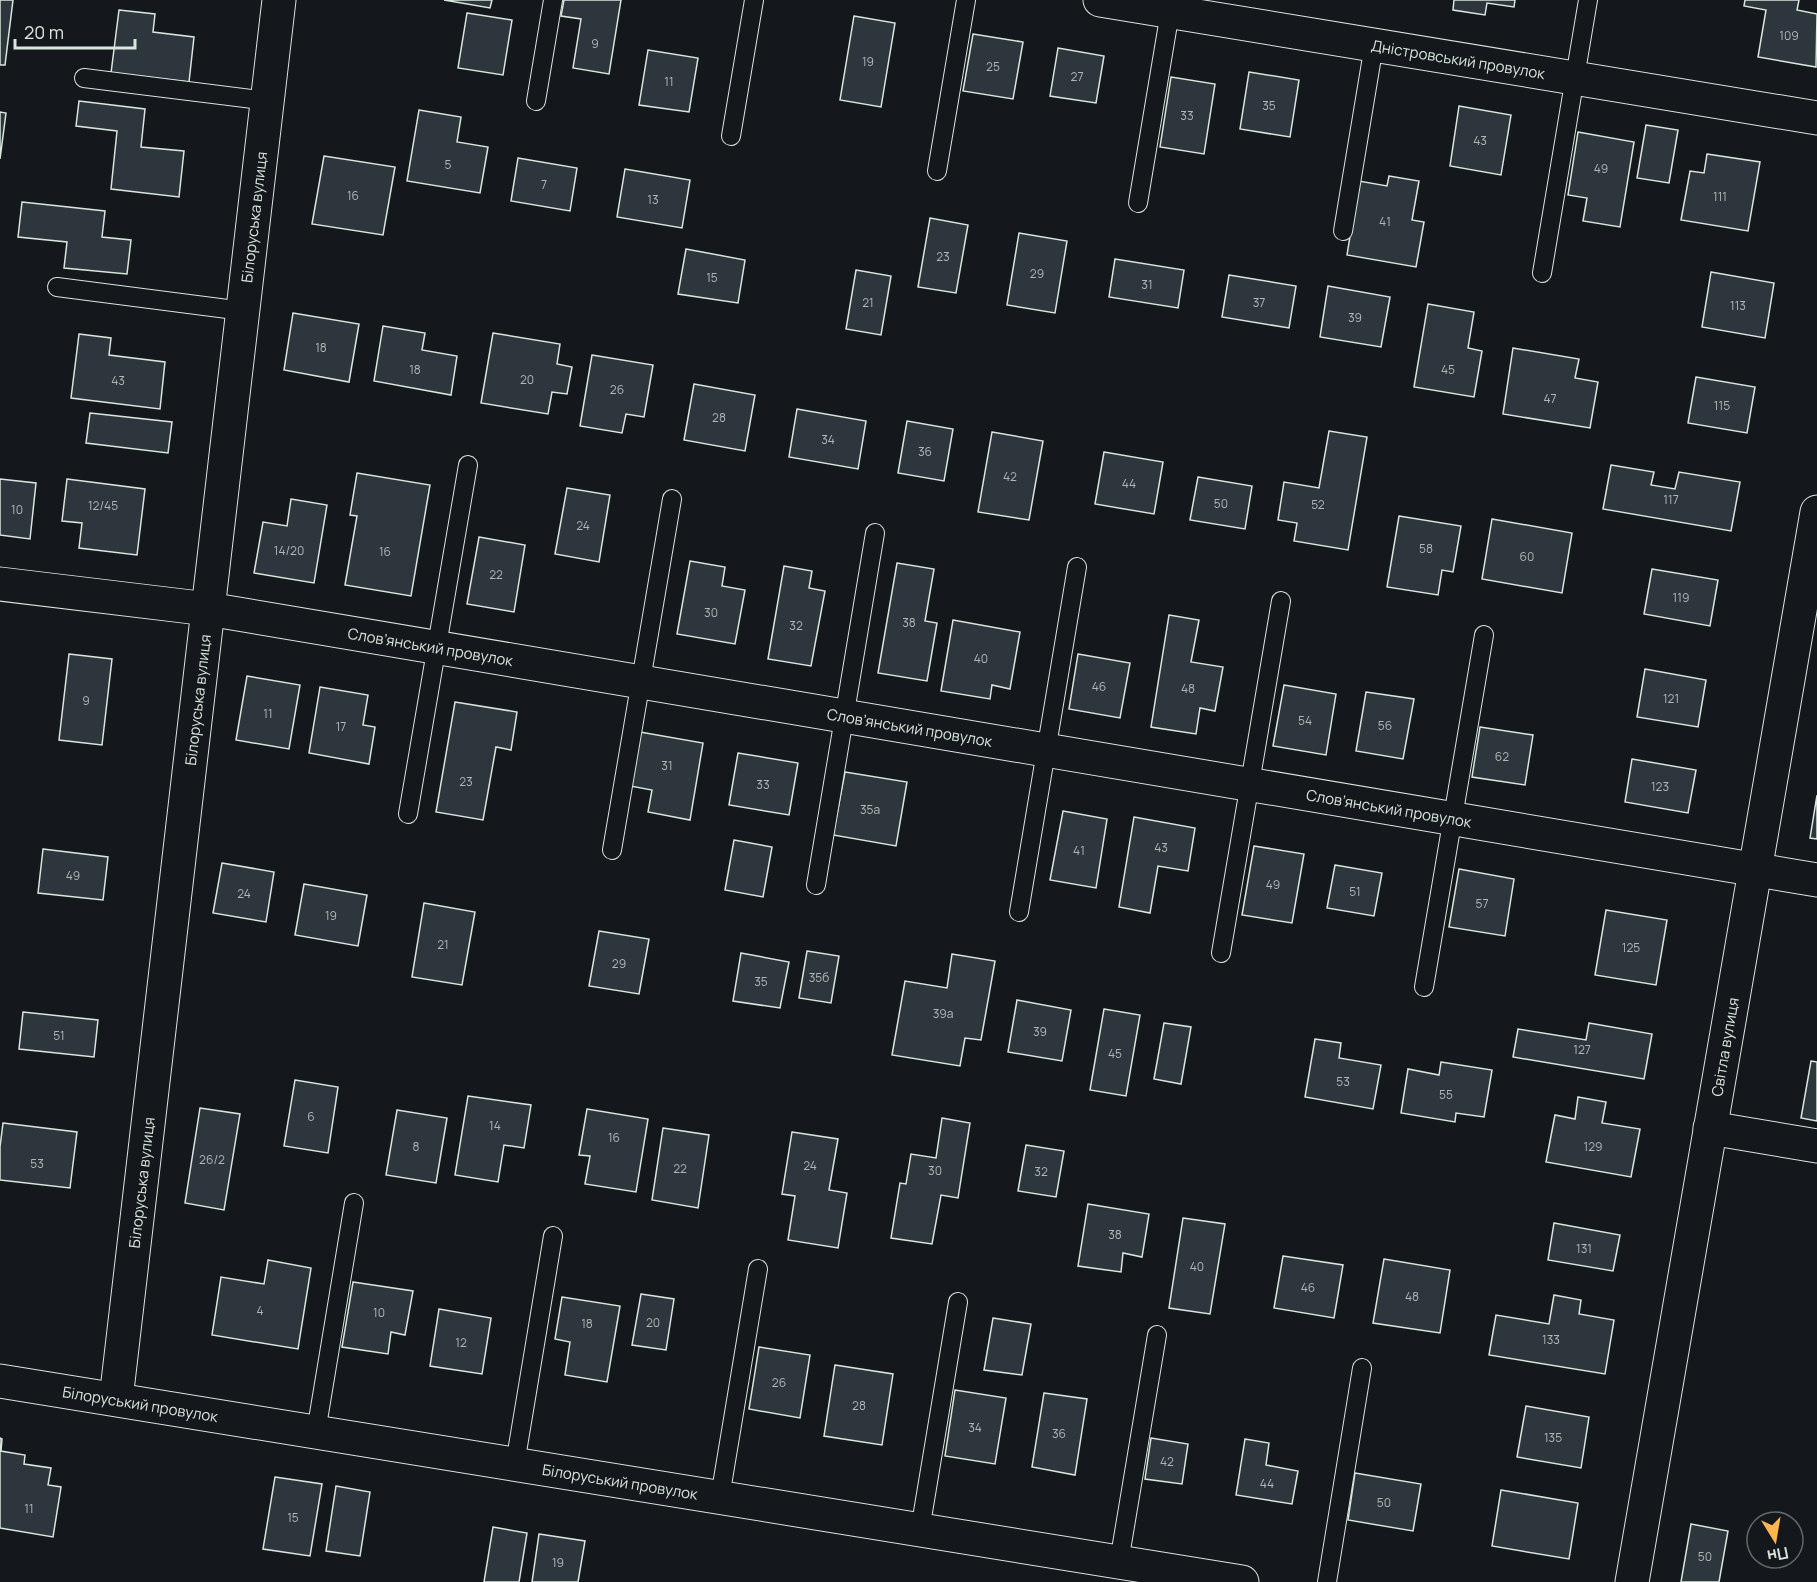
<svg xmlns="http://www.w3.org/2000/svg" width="1817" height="1582" viewBox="0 0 1817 1582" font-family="Manrope,sans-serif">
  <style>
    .building { fill: #2c363c; stroke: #d8e6dc; stroke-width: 1.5 }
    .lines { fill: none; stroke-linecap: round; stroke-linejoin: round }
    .service-casing { stroke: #d8e6dc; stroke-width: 20 }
    .minor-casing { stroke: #d8e6dc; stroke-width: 35 }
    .service { stroke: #14181c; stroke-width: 18 }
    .minor { stroke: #14181c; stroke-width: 33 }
    .labels { text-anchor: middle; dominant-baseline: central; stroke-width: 4.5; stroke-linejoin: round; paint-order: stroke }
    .number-label { font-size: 12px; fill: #adbab4 }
    .street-label { font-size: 15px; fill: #d8e6dc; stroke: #14181c }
  </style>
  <rect width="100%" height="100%" fill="#14181c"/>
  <g class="building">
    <path d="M0,0H13L5,65H0Z"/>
    <path d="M444,0H492L490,8Z"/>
    <path d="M564,0H621L609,74L573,68L581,19L561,16Z"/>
    <path d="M1454,0H1515L1514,7L1487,3L1485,15L1453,10Z"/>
    <path d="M1745,0H1799L1797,10L1817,14L1816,67L1758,57L1766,10L1744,6Z"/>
    <path d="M119,10L155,14L153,32L194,37L189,82L111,73Z"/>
    <path d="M467,13L512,20L503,75L458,68Z"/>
    <path d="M854,16L895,23L881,107L840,100Z"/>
    <path d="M973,34L1023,42L1013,99L963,91Z"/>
    <path d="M1058,48L1104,56L1096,103L1050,96Z"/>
    <path d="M648,50L698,58L689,112L639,105Z"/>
    <path d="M1249,72L1299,80L1290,137L1240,129Z"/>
    <path d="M1171,77L1215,84L1204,154L1160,147Z"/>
    <path d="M79,101L145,109L141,147L184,151L179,197L111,189L117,131L76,126Z"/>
    <path d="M1459,106L1511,115L1501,175L1450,166Z"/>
    <path d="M419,110L461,117L457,142L488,147L480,193L407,181Z"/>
    <path d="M0,112L6,113L0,159Z"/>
    <path d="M1646,125L1678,130L1669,183L1637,178Z"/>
    <path d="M1578,132L1634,142L1620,227L1583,221L1587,198L1568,195Z"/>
    <path d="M1707,154L1760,162L1748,231L1681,220L1690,171L1704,173Z"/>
    <path d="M324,156L395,167L383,235L312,224Z"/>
    <path d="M518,158L577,168L570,211L511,201Z"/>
    <path d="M625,169L690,180L682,228L617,217Z"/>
    <path d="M1389,176L1419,181L1412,220L1424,222L1416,267L1347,255L1359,181L1387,186Z"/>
    <path d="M22,202L105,211L102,237L131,240L127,274L64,268L67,242L18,237Z"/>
    <path d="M930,218L968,225L956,293L918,287Z"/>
    <path d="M1019,233L1067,241L1055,313L1007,305Z"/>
    <path d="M686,249L745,260L738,303L678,294Z"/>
    <path d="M1115,259L1184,270L1178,308L1109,297Z"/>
    <path d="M856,270L891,276L881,335L846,329Z"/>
    <path d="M1711,272L1774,283L1765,338L1702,327Z"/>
    <path d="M1229,275L1296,286L1289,328L1222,317Z"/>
    <path d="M1328,286L1390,297L1381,347L1320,337Z"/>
    <path d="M1428,304L1474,312L1468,348L1482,351L1474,397L1414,387Z"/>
    <path d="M293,313L359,324L349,382L284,370Z"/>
    <path d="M383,326L425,333L422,350L457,356L451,395L374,381Z"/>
    <path d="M493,333L560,344L557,364L572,367L567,394L552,392L548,414L481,403Z"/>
    <path d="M79,334L111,338L109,355L165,362L160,409L71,398Z"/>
    <path d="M1513,348L1579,359L1575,378L1598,382L1590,428L1503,414Z"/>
    <path d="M592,355L653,365L644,417L626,414L622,433L580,426Z"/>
    <path d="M1696,377L1755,387L1747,433L1688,423Z"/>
    <path d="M694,384L755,395L745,451L684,440Z"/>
    <path d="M797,409L866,421L858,469L789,457Z"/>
    <path d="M90,413L172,422L168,453L86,443Z"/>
    <path d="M907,421L953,429L944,481L898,473Z"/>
    <path d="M1329,431L1367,437L1348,550L1294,541L1297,523L1278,520L1284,482L1319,488Z"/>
    <path d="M992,432L1043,441L1029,520L978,512Z"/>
    <path d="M1104,452L1163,462L1154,514L1095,504Z"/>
    <path d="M1611,465L1654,472L1651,485L1675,489L1679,472L1740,482L1731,531L1603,509Z"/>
    <path d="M357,473L430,485L411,596L345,585L357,516L350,515Z"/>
    <path d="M1198,477L1252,486L1245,529L1190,520Z"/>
    <path d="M0,479L36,483L30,539L0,535Z"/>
    <path d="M67,479L145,489L137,555L79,548L82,523L62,521Z"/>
    <path d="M567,488L610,495L599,562L555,554Z"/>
    <path d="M291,499L327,505L314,583L254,573L263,522L287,526Z"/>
    <path d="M1399,516L1461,526L1453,572L1442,570L1438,595L1387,587Z"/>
    <path d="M1492,519L1572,533L1562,593L1482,579Z"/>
    <path d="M479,537L525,545L514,612L467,604Z"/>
    <path d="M690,561L725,567L722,586L745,590L735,644L677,634Z"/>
    <path d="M897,563L934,569L925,621L937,623L927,681L878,673Z"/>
    <path d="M784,566L812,571L809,588L825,591L811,666L768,659Z"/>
    <path d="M1652,569L1718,580L1710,626L1644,614Z"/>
    <path d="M1169,615L1199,620L1191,662L1223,667L1215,711L1200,708L1196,734L1151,727Z"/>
    <path d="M953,620L1020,632L1010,689L992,685L990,699L941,691Z"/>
    <path d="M69,654L112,659L102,745L59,740Z"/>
    <path d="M1078,654L1130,663L1120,718L1069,709Z"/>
    <path d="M1645,669L1706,680L1698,727L1637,717Z"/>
    <path d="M247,676L300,685L289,749L236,740Z"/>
    <path d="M1284,685L1336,694L1326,755L1273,746Z"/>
    <path d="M320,687L368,695L363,725L375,727L369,764L309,753Z"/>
    <path d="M1366,692L1414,699L1403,759L1356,751Z"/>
    <path d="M455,702L517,712L511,750L496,747L483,820L436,812Z"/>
    <path d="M1480,727L1533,735L1525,785L1472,777Z"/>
    <path d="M640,732L703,743L690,820L648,812L652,790L630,786Z"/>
    <path d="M738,753L798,763L789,815L729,805Z"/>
    <path d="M1632,759L1696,770L1688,813L1625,802Z"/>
    <path d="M845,772L907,782L896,846L833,835Z"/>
    <path d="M1817,795V839L1810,838Z"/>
    <path d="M1063,811L1107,819L1096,888L1050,880Z"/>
    <path d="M1134,817L1195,828L1188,871L1158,866L1150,913L1119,907Z"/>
    <path d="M734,840L772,847L763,897L725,890Z"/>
    <path d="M1254,846L1304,854L1292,923L1242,915Z"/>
    <path d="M43,849L108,857L103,900L38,893Z"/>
    <path d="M222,863L274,872L266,922L213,913Z"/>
    <path d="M1335,865L1382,873L1374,916L1327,908Z"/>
    <path d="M1459,869L1514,879L1505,936L1449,927Z"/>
    <path d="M304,884L367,895L358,946L295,935Z"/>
    <path d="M424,903L475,912L462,985L412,977Z"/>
    <path d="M1606,910L1667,920L1656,985L1595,975Z"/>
    <path d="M599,931L649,939L639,994L589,986Z"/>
    <path d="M807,951L839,956L831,1003L799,998Z"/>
    <path d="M741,953L789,962L780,1008L733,1001Z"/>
    <path d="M952,954L995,961L981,1040L965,1038L960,1066L892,1055L905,981L947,988Z"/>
    <path d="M1017,1000L1071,1010L1062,1061L1008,1052Z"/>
    <path d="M1104,1009L1140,1015L1126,1096L1090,1090Z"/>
    <path d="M23,1012L98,1020L94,1057L19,1049Z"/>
    <path d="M1164,1023L1191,1027L1181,1084L1154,1079Z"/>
    <path d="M1589,1023L1652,1034L1644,1079L1513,1057L1518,1029L1586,1040Z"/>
    <path d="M1315,1039L1341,1043L1339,1058L1381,1065L1373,1109L1305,1097Z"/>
    <path d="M1811,1061L1817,1062V1121L1801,1118Z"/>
    <path d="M1441,1062L1492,1070L1484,1117L1456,1113L1455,1122L1401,1113L1408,1069L1439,1075Z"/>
    <path d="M295,1080L338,1087L328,1153L284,1146Z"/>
    <path d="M468,1096L531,1105L524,1148L504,1145L498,1182L455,1175Z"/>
    <path d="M1578,1097L1606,1102L1602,1123L1640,1129L1631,1177L1546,1162L1555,1115L1575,1119Z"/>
    <path d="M200,1108L240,1114L224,1210L185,1203Z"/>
    <path d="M587,1109L648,1119L636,1192L585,1184L590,1156L579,1155Z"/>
    <path d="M397,1110L447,1118L436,1183L386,1175Z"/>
    <path d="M942,1118L970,1123L958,1198L941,1195L932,1244L891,1238L900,1183L906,1184L911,1154L936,1158Z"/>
    <path d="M3,1123L77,1132L70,1188L0,1180V1147Z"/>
    <path d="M663,1128L709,1135L698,1208L652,1200Z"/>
    <path d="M792,1132L838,1139L829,1190L847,1193L838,1248L788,1240L795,1196L782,1194Z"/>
    <path d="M1026,1145L1064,1151L1056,1197L1018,1191Z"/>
    <path d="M1088,1204L1149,1214L1142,1257L1123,1253L1121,1272L1078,1266Z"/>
    <path d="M1183,1218L1225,1224L1210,1314L1169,1308Z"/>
    <path d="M1554,1223L1620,1235L1613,1271L1548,1260Z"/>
    <path d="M1283,1256L1343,1265L1334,1318L1274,1308Z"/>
    <path d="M1384,1259L1450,1270L1440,1333L1373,1323Z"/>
    <path d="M268,1260L311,1268L298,1349L212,1335L221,1277L264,1284Z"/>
    <path d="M353,1282L413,1291L405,1335L391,1332L388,1354L342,1347Z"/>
    <path d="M641,1294L674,1299L666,1350L632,1345Z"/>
    <path d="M1554,1295L1581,1300L1579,1314L1614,1320L1605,1374L1489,1355L1496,1315L1549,1324Z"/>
    <path d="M562,1297L620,1306L607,1382L565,1375L570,1342L555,1339Z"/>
    <path d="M439,1309L491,1318L482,1374L430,1366Z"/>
    <path d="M993,1318L1031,1324L1022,1375L984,1370Z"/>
    <path d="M759,1347L810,1355L800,1418L749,1409Z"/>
    <path d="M835,1365L893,1374L882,1445L824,1436Z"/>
    <path d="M955,1390L1006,1398L995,1464L945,1456Z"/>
    <path d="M1044,1393L1087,1399L1075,1475L1032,1467Z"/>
    <path d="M1526,1406L1589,1417L1581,1468L1517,1457Z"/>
    <path d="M0,1438L2,1439L1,1451L25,1455L24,1464L51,1468L48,1485L61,1487L53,1537L0,1528Z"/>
    <path d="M1151,1438L1188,1444L1182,1484L1145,1479Z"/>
    <path d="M1245,1439L1269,1443L1266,1465L1298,1471L1292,1504L1236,1495Z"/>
    <path d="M1355,1473L1421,1484L1413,1531L1348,1520Z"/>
    <path d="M275,1477L322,1484L310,1556L263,1549Z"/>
    <path d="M336,1486L370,1492L360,1556L326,1551Z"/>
    <path d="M1501,1490L1578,1503L1569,1559L1492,1546Z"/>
    <path d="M1691,1524L1728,1531L1719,1582H1681Z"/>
    <path d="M493,1527L527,1533L519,1582H484Z"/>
    <path d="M539,1534L585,1541L578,1582H532Z"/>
  </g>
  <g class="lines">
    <defs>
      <g id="service">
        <path d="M84,78L268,101"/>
        <path d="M536,101L553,0"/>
        <path d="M731,136L754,0"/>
        <path d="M937,171L966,0"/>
        <path d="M1138,203L1170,12"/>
        <path d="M1343,231L1374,45"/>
        <path d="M1542,273L1588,0"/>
        <path d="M57,287L243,311"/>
        <path d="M408,814L468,465"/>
        <path d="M612,850L672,499"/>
        <path d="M816,885L875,533"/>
        <path d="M1019,912L1077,567"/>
        <path d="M1221,953L1281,601"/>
        <path d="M1424,987L1484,635"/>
        <path d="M316,1432L354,1203"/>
        <path d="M515,1464L553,1236"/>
        <path d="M720,1497L758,1269"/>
        <path d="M920,1530L958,1302"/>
        <path d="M1119,1562L1157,1335"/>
        <path d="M1327,1582L1362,1368"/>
      </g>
      <g id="minor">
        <path id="s1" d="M1100,0L1817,118"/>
        <path id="s2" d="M0,584L208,609L1817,880"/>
        <path d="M1710,1128L1817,1146"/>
        <path id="s3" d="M0,1381L1242,1582"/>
        <path id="s4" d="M116,1399L279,0"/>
        <path id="s5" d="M1632,1582L1817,512"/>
      </g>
    </defs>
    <use href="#service" class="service-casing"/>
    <use href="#minor" class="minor-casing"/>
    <use href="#service" class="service"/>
    <use href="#minor" class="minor"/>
  </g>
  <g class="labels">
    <g class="number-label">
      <text x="1789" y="35">109</text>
      <text x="595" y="43">9</text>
      <text x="868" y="61">19</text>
      <text x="993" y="66">25</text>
      <text x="1077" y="76">27</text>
      <text x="669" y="81">11</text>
      <text x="1269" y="105">35</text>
      <text x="1187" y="115">33</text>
      <text x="1480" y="140">43</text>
      <text x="448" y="164">5</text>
      <text x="1601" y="168">49</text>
      <text x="544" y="184">7</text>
      <text x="353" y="195">16</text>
      <text x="1720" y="196">111</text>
      <text x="653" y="199">13</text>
      <text x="1385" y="221">41</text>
      <text x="943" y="256">23</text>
      <text x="1037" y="273">29</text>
      <text x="712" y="277">15</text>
      <text x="1147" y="284">31</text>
      <text x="868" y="302">21</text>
      <text x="1259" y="302">37</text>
      <text x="1738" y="305">113</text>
      <text x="1355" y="317">39</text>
      <text x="321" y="347">18</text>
      <text x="415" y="369">18</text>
      <text x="1448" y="369">45</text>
      <text x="527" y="379">20</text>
      <text x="118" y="380">43</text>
      <text x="617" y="389">26</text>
      <text x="1550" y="398">47</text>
      <text x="1722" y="405">115</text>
      <text x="719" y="417">28</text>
      <text x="828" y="439">34</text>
      <text x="925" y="451">36</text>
      <text x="1010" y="476">42</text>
      <text x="1129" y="483">44</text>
      <text x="1671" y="499">117</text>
      <text x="1221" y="503">50</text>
      <text x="1318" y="504">52</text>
      <text x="103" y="505">12/45</text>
      <text x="17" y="509">10</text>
      <text x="583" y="525">24</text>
      <text x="1426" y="548">58</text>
      <text x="289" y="550">14/20</text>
      <text x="385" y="551">16</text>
      <text x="1527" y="556">60</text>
      <text x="496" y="574">22</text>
      <text x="1681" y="597">119</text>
      <text x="711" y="612">30</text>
      <text x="909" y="622">38</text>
      <text x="796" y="625">32</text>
      <text x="981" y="658">40</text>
      <text x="1099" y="686">46</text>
      <text x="1188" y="688">48</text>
      <text x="1671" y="698">121</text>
      <text x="86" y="700">9</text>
      <text x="268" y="713">11</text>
      <text x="1305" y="720">54</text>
      <text x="1385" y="725">56</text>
      <text x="341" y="726">17</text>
      <text x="1502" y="756">62</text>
      <text x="667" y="765">31</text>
      <text x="466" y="781">23</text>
      <text x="763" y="784">33</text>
      <text x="1660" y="786">123</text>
      <text x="870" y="809">35а</text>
      <text x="1161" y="847">43</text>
      <text x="1079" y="850">41</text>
      <text x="73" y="875">49</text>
      <text x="1273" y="884">49</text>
      <text x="1355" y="891">51</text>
      <text x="244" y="893">24</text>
      <text x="1482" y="903">57</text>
      <text x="331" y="915">19</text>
      <text x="443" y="944">21</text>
      <text x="1631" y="947">125</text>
      <text x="619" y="963">29</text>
      <text x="819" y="977">35б</text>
      <text x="761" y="981">35</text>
      <text x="943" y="1013">39а</text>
      <text x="1040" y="1031">39</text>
      <text x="59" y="1035">51</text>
      <text x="1582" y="1049">127</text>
      <text x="1115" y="1053">45</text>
      <text x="1343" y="1081">53</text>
      <text x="1446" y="1094">55</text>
      <text x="311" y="1116">6</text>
      <text x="495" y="1125">14</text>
      <text x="614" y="1137">16</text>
      <text x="416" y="1146">8</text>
      <text x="1593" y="1146">129</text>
      <text x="212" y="1159">26/2</text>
      <text x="37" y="1163">53</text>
      <text x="810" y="1165">24</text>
      <text x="680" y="1168">22</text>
      <text x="935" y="1170">30</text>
      <text x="1041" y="1171">32</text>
      <text x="1115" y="1234">38</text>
      <text x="1584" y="1248">131</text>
      <text x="1197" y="1266">40</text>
      <text x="1308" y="1287">46</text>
      <text x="1412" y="1296">48</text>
      <text x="260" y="1310">4</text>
      <text x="379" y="1312">10</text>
      <text x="653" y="1322">20</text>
      <text x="587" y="1323">18</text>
      <text x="1551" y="1339">133</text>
      <text x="461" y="1342">12</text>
      <text x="779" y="1382">26</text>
      <text x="859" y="1405">28</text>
      <text x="975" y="1427">34</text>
      <text x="1059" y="1433">36</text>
      <text x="1553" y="1437">135</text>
      <text x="1167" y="1461">42</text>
      <text x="1267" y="1483">44</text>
      <text x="1384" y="1502">50</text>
      <text x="29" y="1508">11</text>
      <text x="293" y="1517">15</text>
      <text x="1705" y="1556">50</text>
      <text x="558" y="1562">19</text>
    </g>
    <g class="street-label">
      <text stroke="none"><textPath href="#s1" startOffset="363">Дністровський провулок</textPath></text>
      <text stroke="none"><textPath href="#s4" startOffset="1190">Білоруська вулиця</textPath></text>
      <text stroke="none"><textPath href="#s2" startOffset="435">Слов’янський провулок</textPath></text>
      <text stroke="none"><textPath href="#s4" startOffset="704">Білоруська вулиця</textPath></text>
      <text stroke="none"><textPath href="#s2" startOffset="921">Слов’янський провулок</textPath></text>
      <text stroke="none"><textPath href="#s2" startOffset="1407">Слов’янський провулок</textPath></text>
      <text stroke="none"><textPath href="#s5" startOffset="543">Світла вулиця</textPath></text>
      <text stroke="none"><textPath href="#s4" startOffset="218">Білоруська вулиця</textPath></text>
      <text stroke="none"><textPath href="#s3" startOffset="142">Білоруський провулок</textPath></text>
      <text stroke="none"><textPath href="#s3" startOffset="628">Білоруський провулок</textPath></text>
    </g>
  </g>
  <g transform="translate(1775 1540) rotate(169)"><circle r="28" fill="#14181c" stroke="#626a69" stroke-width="1.5"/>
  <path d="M0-4.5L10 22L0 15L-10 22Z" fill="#ffb74d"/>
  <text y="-9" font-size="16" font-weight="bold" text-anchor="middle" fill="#d8e6dc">Пн</text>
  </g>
  <path d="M15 39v9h120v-9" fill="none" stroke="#d8e6dc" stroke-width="3"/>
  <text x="24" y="39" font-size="18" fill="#d8e6dc" stroke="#14181c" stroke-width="4.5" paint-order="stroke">20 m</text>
</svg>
